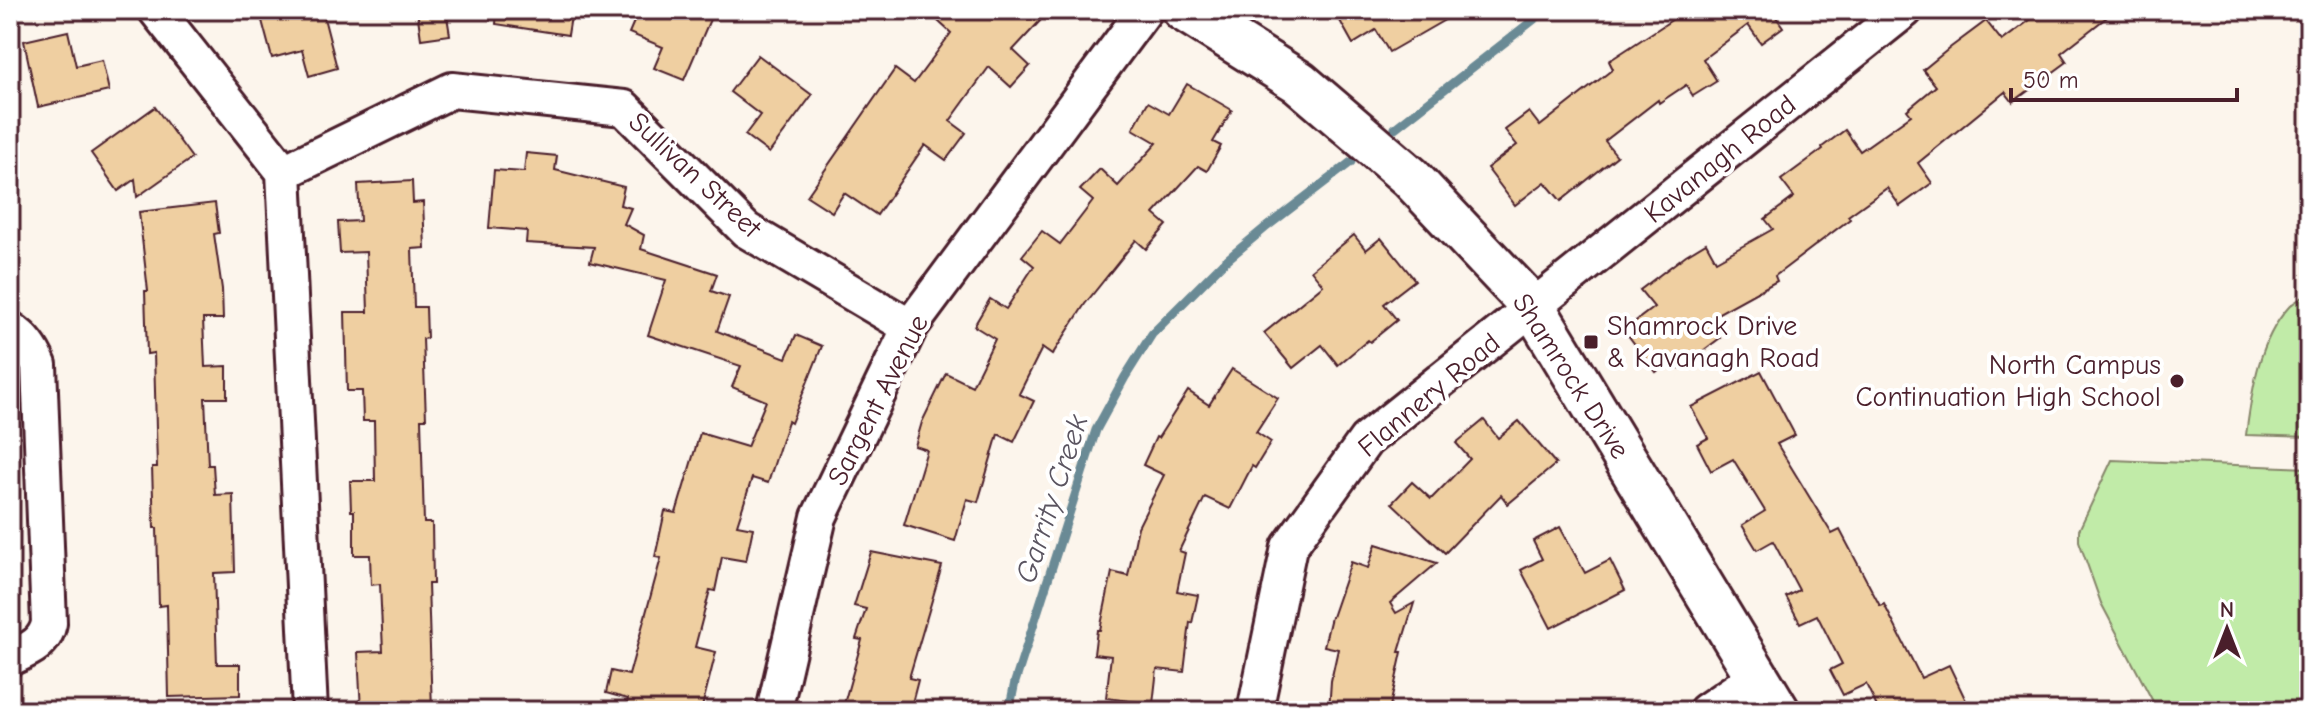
<svg xmlns="http://www.w3.org/2000/svg" width="2319" height="721" viewBox="0 0 2319 721" font-family="'Comic Neue',sans-serif">
  <style>
    .green { fill: #c1eba8; stroke: #86856a; stroke-width: 2 }
    .lines { fill: none; stroke-linecap: round; stroke-linejoin: round }
    .stream { stroke: #6b8a95; stroke-width: 9 }
    .building { fill: #efcfa1; stroke: #4a1f2b; stroke-width: 2 }
    .minor-casing { stroke: #4a1f2b; stroke-width: 40 }
    .tertiary-casing { stroke: #4a1f2b; stroke-width: 48 }
    .minor { stroke: #fff; stroke-width: 34 }
    .tertiary { stroke: #fff; stroke-width: 42 }
    .poi-dot { fill: #4a1f2b; stroke: #fff; stroke-width: 3 }
    .labels { text-anchor: middle; dominant-baseline: central; stroke-width: 8; stroke-linejoin: round; paint-order: stroke }
    .street-label { font-size: 28px; fill: #4a1f2b; stroke: #fff }
    .poi-label { font-size: 28px; fill: #4a1f2b; stroke: #fff; text-anchor: start }
    .water-label { font-size: 30px; font-style: italic; fill: #5a5460; stroke: #fff }
  </style>
  <rect width="100%" height="100%" fill="#fcf5ec"/>
  <filter id="ink" filterUnits="userSpaceOnUse"><feTurbulence type="fractalNoise" baseFrequency=".0125" numOctaves="2"/><feDisplacementMap in="SourceGraphic" scale="16" xChannelSelector="R" yChannelSelector="G"/><feConvolveMatrix kernelMatrix="1 2 1 2 8 2 1 2 1" color-interpolation-filters="sRGB"/></filter>
  <g filter="url(#ink)">
    <g class="green">
      <path d="M2309,294V437L2246,435C2252,391 2258,342 2288,308C2293,302 2302,298 2309,294Z"/>
      <path d="M2112,460L2309,468V711H2158L2101,603L2079,541V530Z"/>
    </g>
    <g class="lines">
      <g class="stream">
        <path d="M1395,128L1546,10"/>
        <path d="M1009,711L1015,682L1096,430L1125,377L1152,334L1223,263L1265,228L1351,162"/>
      </g>
    </g>
    <g class="building">
      <path d="M273,10H322L337,68L309,76L302,50L272,58L260,13Z"/>
      <path d="M417,10H446L450,35L421,39Z"/>
      <path d="M497,10H572L568,35L496,24Z"/>
      <path d="M639,10H714L684,80L654,68L663,47L629,33Z"/>
      <path d="M926,10H1027L1040,21L1013,50L1030,66L1011,87L989,67L950,121L966,133L946,160L925,145L877,215L844,193L832,212L807,196L895,69L914,83L951,33Z"/>
      <path d="M1334,10H1462L1389,52L1376,30L1353,44Z"/>
      <path d="M1687,10H1771L1783,27L1761,43L1748,25L1703,59L1717,81L1693,96L1686,85L1659,103L1658,100L1605,141L1617,156L1561,201L1545,182L1515,205L1487,168L1517,145L1505,130L1529,112L1540,126L1613,69L1609,61Z"/>
      <path d="M2043,10H2116L2061,53L2067,62L2013,102L2005,92L1918,163L1932,183L1900,206L1887,188L1848,216L1850,219L1775,276L1777,281L1706,320L1720,338L1680,368L1673,359L1656,372L1624,330L1654,307L1640,290L1686,255L1706,243L1716,261L1773,229L1765,219L1794,197L1781,180L1823,149L1822,147L1845,130L1860,151L1911,115L1907,110L1936,86L1923,70L1951,47L1986,21L2002,41Z"/>
      <path d="M68,31L76,66L102,60L109,91L38,107L24,41Z"/>
      <path d="M758,55L812,95L769,153L745,135L760,115L730,92Z"/>
      <path d="M1187,84L1232,110L1213,142L1221,146L1207,171L1198,166L1154,214L1167,225L1146,249L1136,240L1085,304L1052,355L1042,348L1019,394L1034,401L1014,442L998,434L978,502L967,499L955,541L904,525L927,450L915,446L922,422L946,373L972,386L995,339L974,326L990,299L1006,309L1034,266L1022,256L1042,231L1060,244L1093,201L1080,190L1100,169L1118,186L1157,143L1133,129L1148,102L1169,114Z"/>
      <path d="M155,107L192,158L137,197L135,179L118,191L91,153Z"/>
      <path d="M526,153L557,156L555,170L624,187L620,205L631,208L624,224L644,235L641,249L717,274L711,291L729,297L717,331L786,358L796,335L822,346L791,423L788,421L768,483L752,478L737,525L753,528L746,561L722,557L715,591L710,590L695,647L716,652L701,711H625L628,699L606,693L611,671L629,675L661,558L655,557L665,511L676,513L700,433L747,447L766,401L732,387L741,366L648,335L666,280L590,262L594,247L526,243L527,231L489,228L494,170L524,172Z"/>
      <path d="M412,181L413,203L423,202L425,248L412,249L414,307H426L427,338L423,339L426,419H421L424,523H432L433,584H428L432,711H361L358,652L383,651L380,584L371,585L370,555H354V511H351L350,481H375L374,421H363L362,391H347L345,312H368L366,252L340,253L338,222L360,221L358,184Z"/>
      <path d="M215,203L219,233L214,234L222,289L223,319H203L205,367L227,366V398H205L208,465H213L215,495L233,494L235,572L214,573L217,664H240V695L169,697L167,605L159,606L157,528H154L152,467H157L154,353L147,354L145,291H148L139,212Z"/>
      <path d="M1354,235L1366,250L1381,238L1415,280L1384,304L1397,320L1370,342L1368,340L1338,365L1322,345L1293,368L1264,333L1323,285L1311,270Z"/>
      <path d="M1232,369L1278,398L1256,432L1271,442L1255,468L1252,466L1230,509L1205,497L1179,551L1185,553L1177,591L1198,595L1192,623L1190,622L1184,672L1157,669L1153,704L1106,698L1111,656L1094,654L1097,630H1100L1112,572L1128,576L1138,527L1164,475L1143,465L1156,437L1158,438L1188,391L1209,405Z"/>
      <path d="M1761,371L1795,435L1777,444L1832,534L1840,530L1880,606L1884,604L1921,678L1949,665L1971,711H1879L1866,684L1843,695L1830,670L1842,664L1817,615L1800,623L1786,597L1799,590L1773,541L1757,550L1742,525L1765,511L1733,459L1711,471L1697,444L1708,438L1691,407Z"/>
      <path d="M1484,420L1498,438L1519,421L1556,464L1508,504L1501,495L1445,553L1392,503L1412,482L1431,499L1470,459L1456,443Z"/>
      <path d="M1560,527L1585,573L1610,560L1625,590L1551,628L1521,570L1542,559L1533,541Z"/>
      <path d="M1376,544L1437,563L1390,603L1396,613L1414,603L1399,652H1402L1389,711H1329L1331,681L1338,649L1324,646L1331,617H1332L1351,562L1368,568Z"/>
      <path d="M871,552L942,566L909,678L918,680L910,711H842L862,640L856,639L866,609L854,606Z"/>
    </g>
    <g class="lines">
      <defs>
        <g id="minor">
          <path d="M156,10L284,172L310,711"/>
          <path d="M284,172L452,90L624,108L746,230L910,327"/>
          <path d="M10,329C25,339 32,349 39,365L49,623C45,644 28,650 10,658"/>
          <path d="M774,711L819,517L910,327L1145,10"/>
          <path d="M1255,711L1289,547L1366,440L1905,10"/>
          <path d="M1706,711L1756,677"/>
        </g>
        <path id="tertiary" d="M1184,10L1299,82L1410,177L1534,308L1778,711"/>
      </defs>
      <use href="#minor" class="minor-casing"/>
      <use href="#tertiary" class="tertiary-casing"/>
      <use href="#minor" class="minor"/>
      <use href="#tertiary" class="tertiary"/>
    </g>
  </g>
  <g class="poi-dot">
    <rect x="1583" y="334" width="16" height="16" rx="4"/>
    <circle cx="2177" cy="381" r="8"/>
  </g>
  <g class="labels">
    <g class="street-label">
      <text transform="translate(1720 159) rotate(-39)">Kavanagh Road</text>
      <text transform="translate(695 175) rotate(43)">Sullivan Street</text>
      <text transform="translate(1571 376) rotate(57)">Shamrock Drive</text>
      <text transform="translate(1429 395) rotate(-40)">Flannery Road</text>
      <text transform="translate(878 400) rotate(-63)">Sargent Avenue</text>
    </g>
    <g class="poi-label">
      <text x="1607" y="326">Shamrock Drive<tspan x="1607" dy="32">&amp; Kavanagh Road</tspan></text>
      <text x="2161" y="365" text-anchor="end">North Campus<tspan x="2161" dy="32">Continuation High School</tspan></text>
    </g>
    <g class="water-label">
      <text transform="translate(1052 499) rotate(-72)">Garrity Creek</text>
    </g>
  </g>
  <rect width="2319" height="721" fill="none" stroke="#fff" stroke-width="40"/>
  <rect x="20" y="20" width="2279" height="681" fill="none" stroke="#4a1f2b" stroke-width="3" filter="url(#ink)"/>
  <g transform="translate(2227 629)" stroke="#ffffff" stroke-width="6" paint-order="stroke">
  <path d="M0-6L14 30L0 20L-14 30Z" fill="#4a1f2b"/>
  <text y="-12" font-size="22" font-weight="bold" text-anchor="middle" fill="#4a1f2b">N</text>
  </g>
  <path d="M2011 88v12h226v-12" fill="none" stroke="#4a1f2b" stroke-width="4"/>
  <text x="2023" y="88" font-size="24" fill="#4a1f2b" stroke="#ffffff" stroke-width="6" paint-order="stroke">50 m</text>
</svg>
